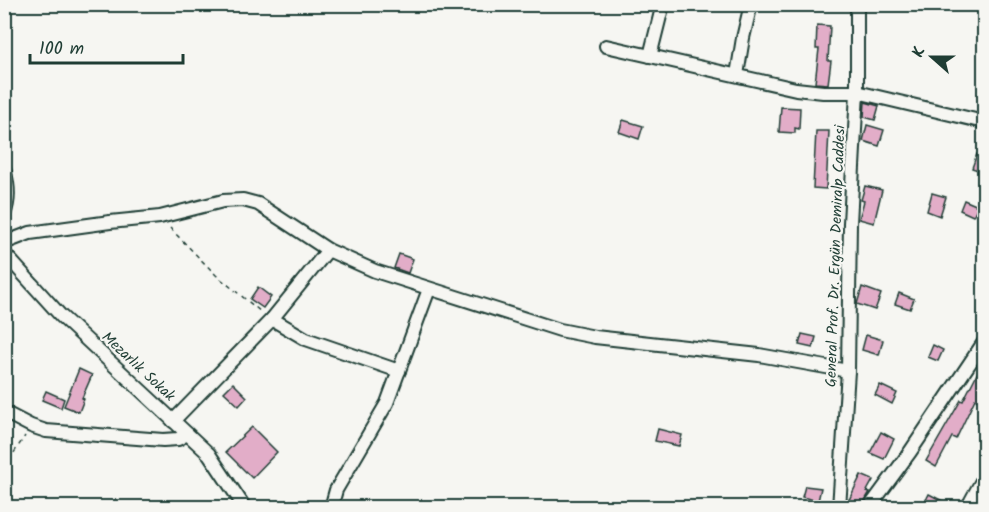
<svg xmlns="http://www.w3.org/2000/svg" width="989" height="512" viewBox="0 0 989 512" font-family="Kalam,sans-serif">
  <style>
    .building { fill: #e2adc8; stroke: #1f3d34; stroke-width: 1.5 }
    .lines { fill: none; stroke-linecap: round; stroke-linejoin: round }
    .minor-casing { stroke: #1f3d34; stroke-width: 16 }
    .path { stroke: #1f3d34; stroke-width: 1.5; stroke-dasharray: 4.5 4.5; stroke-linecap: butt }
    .minor { stroke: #f6f6f2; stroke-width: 12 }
    .labels { text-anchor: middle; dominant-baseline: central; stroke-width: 4.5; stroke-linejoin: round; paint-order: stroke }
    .street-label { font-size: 15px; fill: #1f3d34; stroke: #f6f6f2 }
  </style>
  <rect width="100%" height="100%" fill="#f6f6f2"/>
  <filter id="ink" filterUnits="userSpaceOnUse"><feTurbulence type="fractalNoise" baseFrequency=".0167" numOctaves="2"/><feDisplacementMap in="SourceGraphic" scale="12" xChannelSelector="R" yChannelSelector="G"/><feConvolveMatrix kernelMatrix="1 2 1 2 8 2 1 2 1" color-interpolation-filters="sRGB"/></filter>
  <g filter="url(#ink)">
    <g class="building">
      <path d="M817,25L830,26L828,61H831L828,84L815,83L819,49H816Z"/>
      <path d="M865,102L879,106L875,120L864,117Z"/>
      <path d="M781,107L800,108L799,129L795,128V133L779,132Z"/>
      <path d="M623,120L643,126L639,139L619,132Z"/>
      <path d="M867,125L884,130L879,146L863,141Z"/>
      <path d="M816,131H829L826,189L813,188Z"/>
      <path d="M977,154L984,156V172L972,168Z"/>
      <path d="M865,186L882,190L874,223L859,219L864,201L861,200Z"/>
      <path d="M932,193L946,197L940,216L927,211Z"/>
      <path d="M964,200L978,206L973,216L960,210Z"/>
      <path d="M399,254L413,259L408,273L394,268Z"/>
      <path d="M258,287L271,297L263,308L250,299Z"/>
      <path d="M862,287L881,294L875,310L857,304Z"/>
      <path d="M899,293L914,299L910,309L895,304Z"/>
      <path d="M802,334L816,337L813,348L799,345Z"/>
      <path d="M866,335L883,340L879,355L862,350Z"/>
      <path d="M933,345L943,350L938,361L928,357Z"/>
      <path d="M984,360V394L980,402L975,399L956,439L952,437L936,467L926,461L961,400L963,401Z"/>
      <path d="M79,369L92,375L82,398L84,399L79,412L64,406Z"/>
      <path d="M233,383L247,397L239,406L224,392Z"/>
      <path d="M880,385L897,393L892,404L875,395Z"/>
      <path d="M46,391L64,399L61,408L42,400Z"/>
      <path d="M252,427L277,452L252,478L226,452Z"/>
      <path d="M658,429L682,435L679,446L655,441Z"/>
      <path d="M881,432L894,439L884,459L870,453Z"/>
      <path d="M861,475L873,480L867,491L870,492L861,507H859L848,502Z"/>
      <path d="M805,486L821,488L818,501L802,497Z"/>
      <path d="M929,494L954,507H931L924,504Z"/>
    </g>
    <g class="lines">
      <defs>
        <g id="minor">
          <path d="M606,46L796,89L823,92H857L984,122"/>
          <path d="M650,56L663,4"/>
          <path d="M737,75L743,38L751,4"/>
          <path d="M4,169C8,183 10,200 4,214"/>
          <path d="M4,243L30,233L110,222L160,217L223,201L243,200L258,204L328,250L375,271L560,330L595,337L759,355L848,371"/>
          <path d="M4,253L61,316L209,454L245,508"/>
          <path d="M272,319L306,339L399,371"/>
          <path d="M4,412L31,426L46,431L163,440L178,439L187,434"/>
          <path d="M173,421L272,319L328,250"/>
          <path d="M331,508L336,490L387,403L429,289"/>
          <path d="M839,508L848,371L850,223L857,92V4"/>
          <path d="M869,508L910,452L984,342"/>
          <path d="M967,508L984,477"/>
        </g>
      </defs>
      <use href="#minor" class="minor-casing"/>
      <g class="path">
        <path d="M170,228L216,275L261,312"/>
        <path d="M4,468L25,436"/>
      </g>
      <use href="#minor" class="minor"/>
    </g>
  </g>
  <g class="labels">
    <g class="street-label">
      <text transform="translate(836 256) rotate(-88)">General Prof. Dr. Ergün Demiralp Caddesi</text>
      <text transform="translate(138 367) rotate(43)">Mezarlık Sokak</text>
    </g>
  </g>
  <rect width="989" height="512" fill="none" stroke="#f6f6f2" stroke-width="24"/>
  <rect x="12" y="12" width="965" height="488" fill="none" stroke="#1f3d34" stroke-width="2" filter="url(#ink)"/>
  <g transform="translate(932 57) rotate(291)" stroke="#f6f6f2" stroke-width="4.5" paint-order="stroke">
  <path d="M0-4.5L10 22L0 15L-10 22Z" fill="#1f3d34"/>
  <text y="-9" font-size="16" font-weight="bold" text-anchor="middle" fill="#1f3d34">K</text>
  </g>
  <path d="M30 54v9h153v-9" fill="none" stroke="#1f3d34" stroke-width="3"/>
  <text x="39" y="54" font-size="18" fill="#1f3d34" stroke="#f6f6f2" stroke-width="4.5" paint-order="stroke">100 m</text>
</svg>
